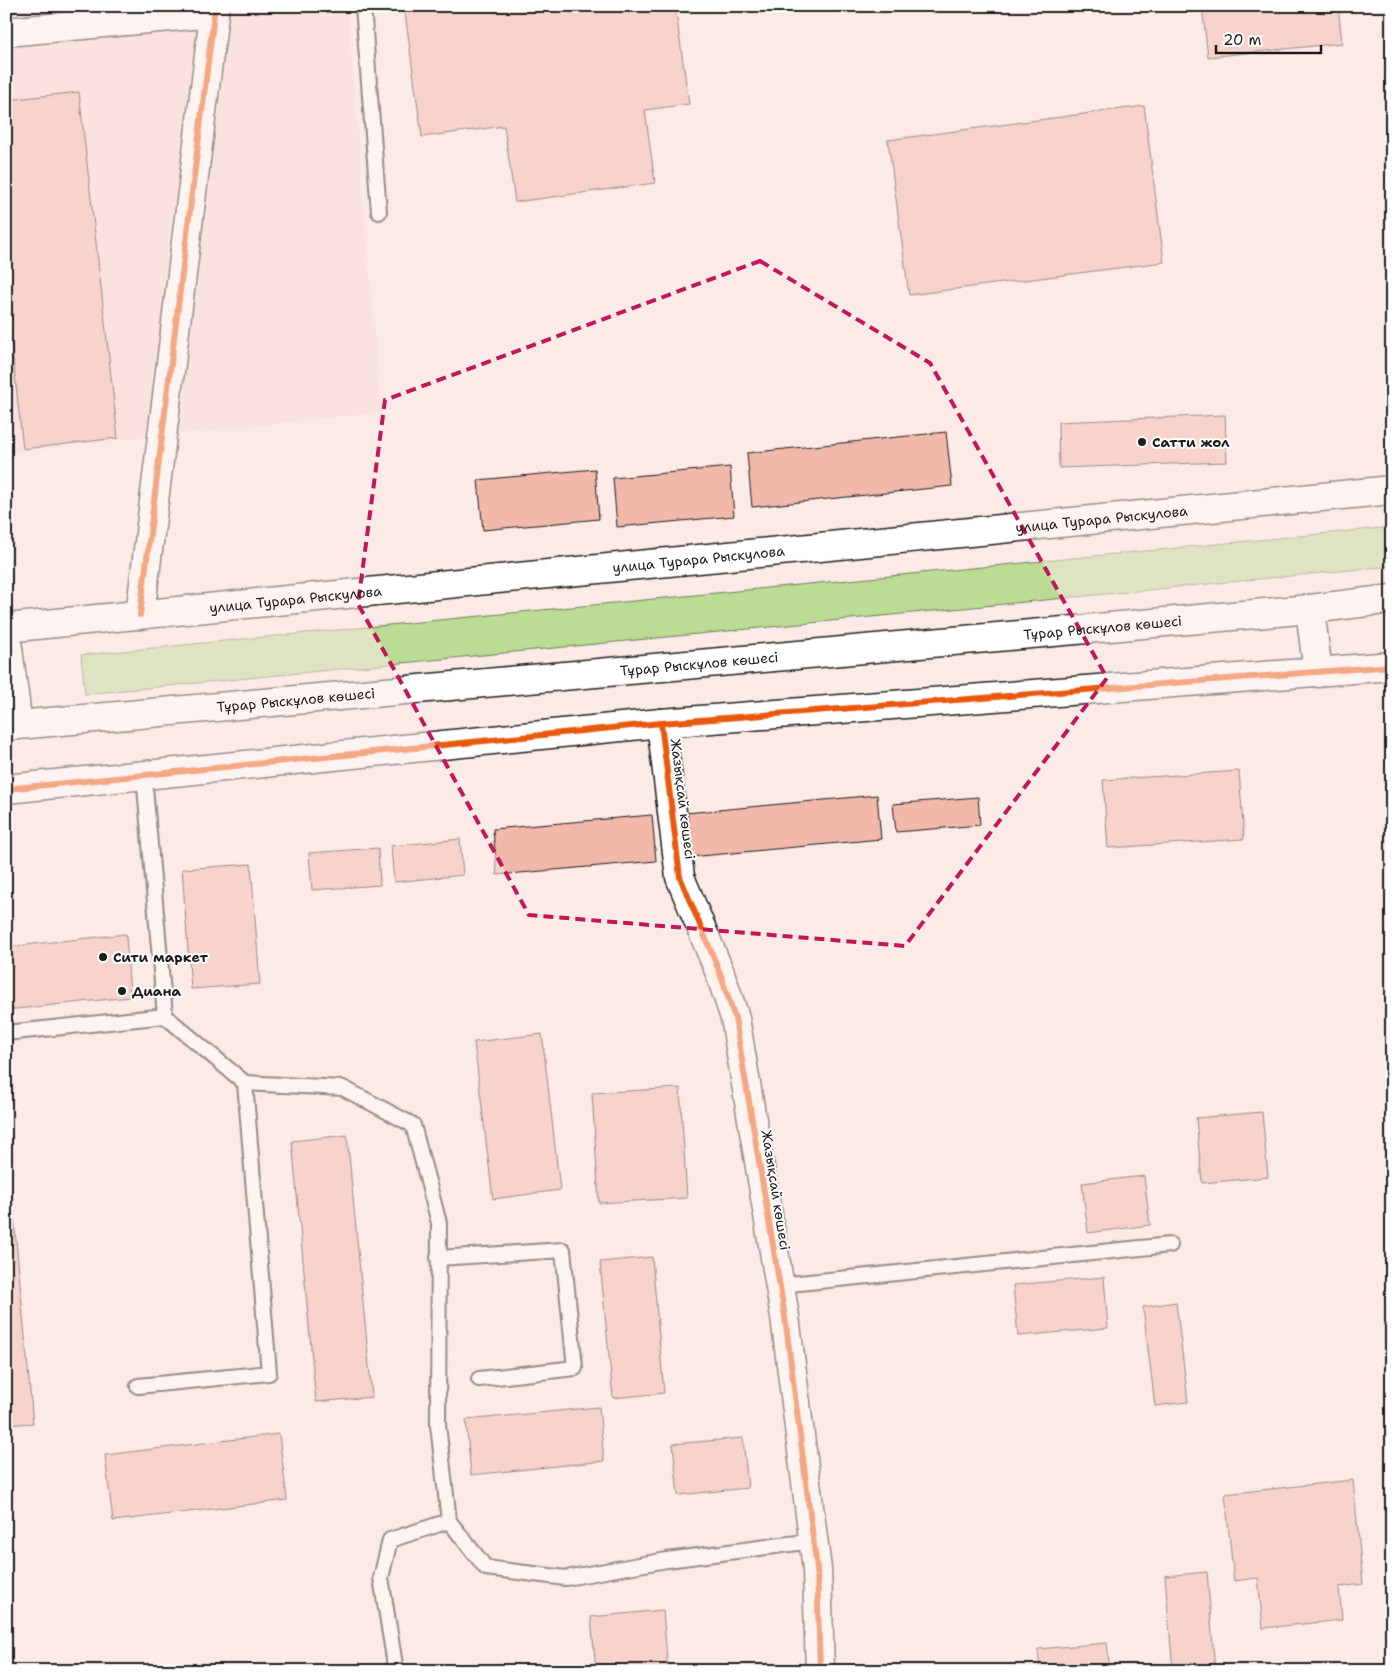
<svg xmlns="http://www.w3.org/2000/svg" width="1398" height="1677" viewBox="0 0 1398 1677" font-family="'Shantell Sans',sans-serif">
  <style>
    .built { fill: #f8dbd4 }
    .green { fill: #bbdc95; stroke: #6c7c58 }
    .building { fill: #f2b9ab; stroke: #1c1c1c }
    .lines { fill: none; stroke-linecap: round; stroke-linejoin: round }
    .service-casing { stroke: #1c1c1c; stroke-width: 18 }
    .minor-casing { stroke: #1c1c1c; stroke-width: 31 }
    .primary-casing { stroke: #1c1c1c; stroke-width: 31 }
    .service { stroke: #fff; stroke-width: 14 }
    .minor { stroke: #fff; stroke-width: 28 }
    .primary { stroke: #fff; stroke-width: 28 }
    .cycleway-casing { stroke: #fff; stroke-width: 9 }
    .cycleway { stroke: #e8590c; stroke-width: 6 }
    .marked { fill: none; stroke: #c2185b; stroke-width: 4; stroke-dasharray: 10 6; stroke-linejoin: round }
    .poi-dot { fill: #1c1c1c; stroke: #fff; stroke-width: 2 }
    .labels { text-anchor: middle; dominant-baseline: central; stroke-width: 4; stroke-linejoin: round; paint-order: stroke }
    .poi-label { font-size: 14px; font-weight: bold; fill: #1c1c1c; stroke: #fff; text-anchor: start }
    .street-label { font-size: 14px; fill: #1c1c1c; stroke: #fff }
  </style>
  <rect width="100%" height="100%" fill="#fbeae6"/>
  <filter id="ink" filterUnits="userSpaceOnUse"><feTurbulence type="fractalNoise" baseFrequency=".02" numOctaves="2"/><feDisplacementMap in="SourceGraphic" scale="10" xChannelSelector="R" yChannelSelector="G"/><feConvolveMatrix kernelMatrix="1 2 1 2 8 2 1 2 1" color-interpolation-filters="sRGB"/></filter>
  <g filter="url(#ink)">
    <path class="built" d="M6,6H347L381,412L6,452Z"/>
    <path class="green" d="M1392,527V566L85,694L81,655Z"/>
    <g class="building">
      <path d="M404,6H675L689,104L645,110L655,183L515,202L504,126L422,137Z"/>
      <path d="M1202,6H1338L1342,43L1208,57Z"/>
      <path d="M79,92L118,438L23,449L8,312L6,313V100Z"/>
      <path d="M1144,106L1164,262L909,295L888,140Z"/>
      <path d="M1225,415L1227,462L1059,468L1058,422Z"/>
      <path d="M946,432L952,486L752,507L747,453Z"/>
      <path d="M730,467L734,516L617,527L613,478Z"/>
      <path d="M595,469L599,519L483,530L478,480Z"/>
      <path d="M1239,771L1244,839L1108,848L1103,780Z"/>
      <path d="M877,795L881,839L690,857L686,813Z"/>
      <path d="M978,797L980,825L896,832L893,804Z"/>
      <path d="M652,815L656,861L497,875L493,829Z"/>
      <path d="M460,839L463,875L394,882L391,846Z"/>
      <path d="M378,848L380,885L312,890L309,853Z"/>
      <path d="M251,864L260,984L191,989L182,869Z"/>
      <path d="M126,934L130,997L6,1010V947Z"/>
      <path d="M542,1034L560,1190L493,1199L474,1042Z"/>
      <path d="M680,1088L687,1198L599,1203L592,1093Z"/>
      <path d="M1262,1112L1268,1177L1202,1183L1196,1118Z"/>
      <path d="M347,1135L372,1397L316,1402L292,1141Z"/>
      <path d="M6,1165H9L33,1423L6,1425Z"/>
      <path d="M1144,1176L1150,1225L1088,1233L1082,1183Z"/>
      <path d="M652,1257L664,1393L613,1398L600,1262Z"/>
      <path d="M1104,1277L1108,1328L1018,1336L1013,1285Z"/>
      <path d="M1176,1302L1188,1402L1155,1406L1143,1307Z"/>
      <path d="M599,1407L604,1461L471,1475L466,1420Z"/>
      <path d="M279,1434L287,1500L113,1521L105,1455Z"/>
      <path d="M743,1438L748,1488L678,1495L673,1444Z"/>
      <path d="M1353,1480L1363,1584L1339,1587L1342,1620L1263,1628L1258,1578L1234,1581L1225,1494Z"/>
      <path d="M1207,1572L1215,1671H1173L1165,1576Z"/>
      <path d="M663,1610L668,1671H596L591,1617Z"/>
      <path d="M1107,1643L1110,1671H1040L1038,1649Z"/>
    </g>
    <g class="lines">
      <defs>
        <g id="service">
          <path d="M363,6L379,212"/>
          <path d="M6,1033L165,1016L144,776"/>
          <path d="M245,1083L343,1088L413,1125L439,1223L438,1425L449,1521L486,1568L566,1578L667,1560L813,1541"/>
          <path d="M438,1258L563,1250L575,1368L479,1379"/>
          <path d="M780,1285L1170,1245"/>
          <path d="M138,1386L269,1373L245,1083L165,1016"/>
          <path d="M396,1671L381,1578L390,1540L449,1521"/>
        </g>
        <g id="minor">
          <path d="M6,32L214,13"/>
          <path d="M1310,609L1318,673"/>
          <path d="M140,615L215,6"/>
          <path d="M661,723L680,877L720,973L735,1018L785,1317L817,1569L820,1671"/>
          <path d="M6,789L661,723L1392,666"/>
        </g>
        <g id="primary">
          <path id="s1" d="M6,628L1392,490"/>
          <path d="M6,633L18,725"/>
          <path id="s2" d="M6,726L1310,609L1392,599"/>
        </g>
      </defs>
      <use href="#service" class="service-casing"/>
      <use href="#minor" class="minor-casing"/>
      <use href="#primary" class="primary-casing"/>
      <use href="#service" class="service"/>
      <use href="#minor" class="minor"/>
      <use href="#primary" class="primary"/>
      <defs>
        <g id="cycleway">
          <path d="M140,615L215,6"/>
          <path d="M661,723L680,877L720,973L735,1018L785,1317L817,1569L820,1671"/>
          <path d="M6,789L661,723L1392,666"/>
        </g>
      </defs>
      <use href="#cycleway" class="cycleway-casing"/>
      <use href="#cycleway" class="cycleway"/>
    </g>
  </g>
  <path d="M0 0H1398V1677H0ZM760,261L930,363L1107,678L905,946L529,915L358,604L385,400Z" fill="#fbeae6" fill-opacity=".55" fill-rule="evenodd"/>
  <path class="marked" d="M760,261L930,363L1107,678L905,946L529,915L358,604L385,400Z"/>
  <g class="poi-dot">
    <circle cx="1142" cy="442" r="5"/>
    <circle cx="103" cy="957" r="5"/>
    <circle cx="122" cy="991" r="5"/>
  </g>
  <g class="labels">
    <g class="poi-label">
      <text x="1152" y="442">Сатти жол</text>
      <text x="113" y="957">Сити маркет</text>
      <text x="132" y="991">Диана</text>
    </g>
    <g class="street-label">
      <text stroke="none"><textPath href="#s1" startOffset="1101">улица Турара Рыскулова</textPath></text>
      <text stroke="none"><textPath href="#s1" startOffset="696">улица Турара Рыскулова</textPath></text>
      <text stroke="none"><textPath href="#s1" startOffset="291">улица Турара Рыскулова</textPath></text>
      <text stroke="none"><textPath href="#s2" startOffset="1101">Тұрар Рыскұлов көшесі</textPath></text>
      <text stroke="none"><textPath href="#s2" startOffset="696">Тұрар Рыскұлов көшесі</textPath></text>
      <text stroke="none"><textPath href="#s2" startOffset="291">Тұрар Рыскұлов көшесі</textPath></text>
      <text transform="translate(683 799) rotate(83)">Жазықсай көшесі</text>
      <text transform="translate(776 1190) rotate(81)">Жазықсай көшесі</text>
    </g>
  </g>
  <rect width="1398" height="1677" fill="none" stroke="#fff" stroke-width="25"/>
  <rect x="12" y="12" width="1373" height="1652" fill="none" stroke="#1c1c1c" stroke-width="2" filter="url(#ink)"/>
  <path d="M1216 45v8h105v-8" fill="none" stroke="#1c1c1c" stroke-width="2.5"/>
  <text x="1223" y="45" font-size="15" fill="#1c1c1c" stroke="#ffffff" stroke-width="4" paint-order="stroke">20 m</text>
</svg>
